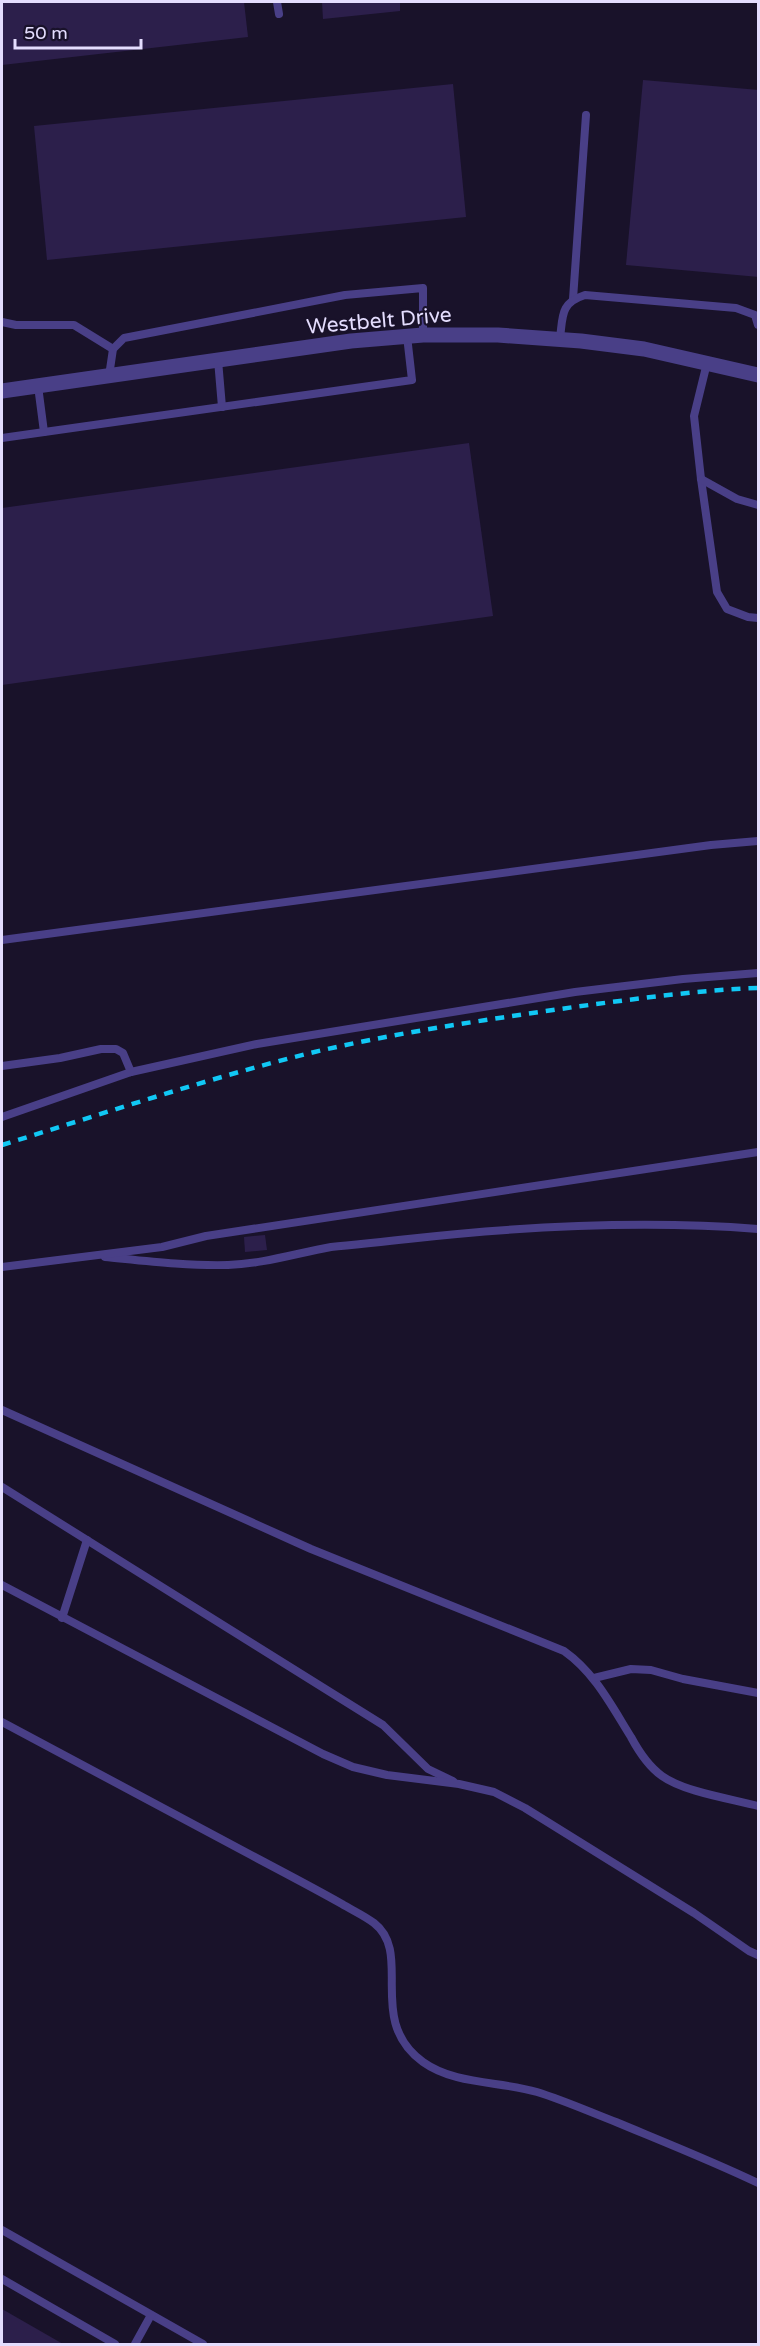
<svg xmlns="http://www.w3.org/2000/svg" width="760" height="2346" viewBox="0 0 760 2346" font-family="'Varela Round',sans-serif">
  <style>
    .building { fill: #2c1f4b }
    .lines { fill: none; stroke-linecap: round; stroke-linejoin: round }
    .lane { stroke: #493f87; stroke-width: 8 }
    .street { stroke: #493f87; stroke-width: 15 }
    .rail { stroke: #11c8f5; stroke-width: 4.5; stroke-dasharray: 9 8; stroke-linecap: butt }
    .labels { text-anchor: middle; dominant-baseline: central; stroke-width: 4.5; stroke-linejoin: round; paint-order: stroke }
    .street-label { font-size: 21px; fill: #e4ddfe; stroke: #19122a }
  </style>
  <rect width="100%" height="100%" fill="#19122a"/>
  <g class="building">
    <path d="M2,2H244L248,37L2,65Z"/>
    <path d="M322,2H400V11L323,19Z"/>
    <path d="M643,80L759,90V277L626,265Z"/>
    <path d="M453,84L466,217L47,260L34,126Z"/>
    <path d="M469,443L493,616L2,685V508Z"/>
    <path d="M265,1235L267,1250L245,1252L244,1237Z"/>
    <path d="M2,2309L63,2344H2Z"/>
  </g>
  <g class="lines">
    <g class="lane">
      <path d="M277,2L279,14"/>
      <path d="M573,299L586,115"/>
      <path d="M2,322L16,325H74L113,349"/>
      <path d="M560,338C563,316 560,303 585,295L736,308L755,315L758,325"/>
      <path d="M218,360L222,407"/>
      <path d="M707,363L694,416L701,479L717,592L727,609L748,617L758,618"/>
      <path d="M109,376L113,349L124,338L345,295L423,288V335"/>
      <path d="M38,386L44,432"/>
      <path d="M2,438L412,380L407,336"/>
      <path d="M701,479L737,499L758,505"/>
      <path d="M2,940L711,845L758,841"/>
      <path d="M2,1066L60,1058L101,1049H116L123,1053L131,1072"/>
      <path d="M2,1117L131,1072L257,1044L575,992L683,979L758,973"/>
      <path d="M105,1257C146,1261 187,1266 228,1265C263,1264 297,1253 331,1247C357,1244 383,1242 408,1239C525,1226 642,1220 758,1229"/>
      <path d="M2,1267L162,1247L206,1236L758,1152"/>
      <path d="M2,1410L311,1549L564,1651C595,1673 611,1705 631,1737C639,1752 648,1766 662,1776C684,1792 732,1799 758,1806"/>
      <path d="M2,1487L383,1725L428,1769L453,1781"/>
      <path d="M2,1585L323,1754L353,1767L387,1775L459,1784L494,1792L525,1808L694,1913L749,1951L758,1955"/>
      <path d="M62,1618L87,1540"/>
      <path d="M594,1678L631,1669L651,1670L683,1679L758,1693"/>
      <path d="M2,1722C85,1766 168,1810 251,1855C281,1871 312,1887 342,1904C352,1910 365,1916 374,1923C414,1954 365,2020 423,2062C455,2085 500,2081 537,2092C563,2100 590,2112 616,2122C664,2142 712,2161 758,2183"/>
      <path d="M2,2230L203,2344"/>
      <path d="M2,2279L115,2344"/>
      <path d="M135,2344L151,2315"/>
    </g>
    <path class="street" d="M2,391L351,341L423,335H498L581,341L644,349L758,375"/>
    <path class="rail" d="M2,1145C102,1114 203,1080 306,1054C393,1033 484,1020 574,1007C635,999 697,990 758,988"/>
  </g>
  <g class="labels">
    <g class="street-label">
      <text transform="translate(379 321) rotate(-5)">Westbelt Drive</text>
    </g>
  </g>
  <rect width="760" height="2346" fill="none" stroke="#e4ddfe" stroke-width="6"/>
  <path d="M15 39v9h126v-9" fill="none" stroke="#e4ddfe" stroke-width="3"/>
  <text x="24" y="39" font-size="18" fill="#e4ddfe" stroke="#19122a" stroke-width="4.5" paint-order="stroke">50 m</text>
</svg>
